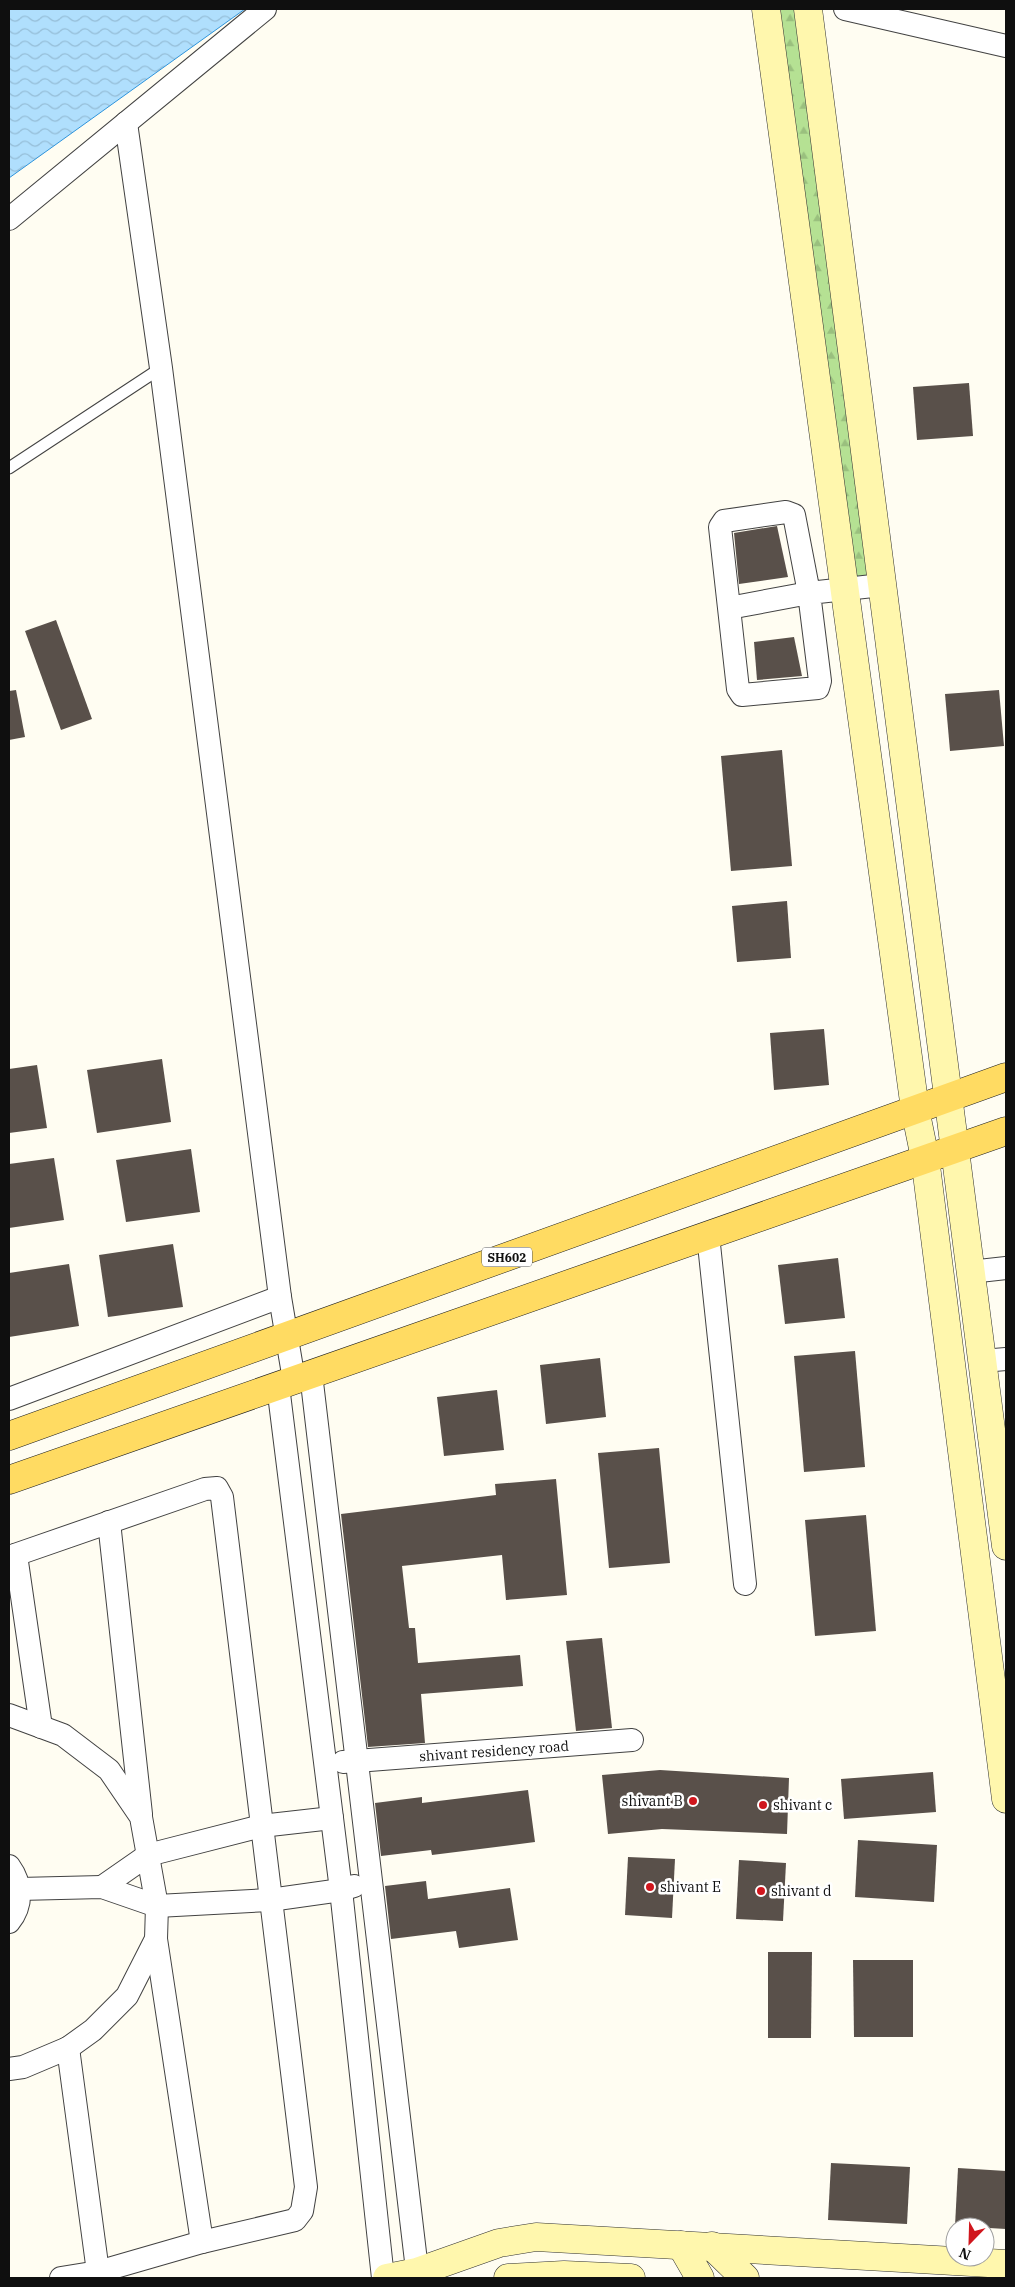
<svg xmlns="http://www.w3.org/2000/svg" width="1015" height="2287" viewBox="0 0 1015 2287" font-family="'IBM Plex Serif',serif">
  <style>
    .forest { fill: url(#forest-firs) }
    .water { fill: url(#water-waves); stroke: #2e94dc }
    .building { fill: #59504a }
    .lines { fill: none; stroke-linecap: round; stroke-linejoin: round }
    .lane-casing { stroke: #424242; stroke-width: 13 }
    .street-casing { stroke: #424242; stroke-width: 24 }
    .secondary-casing { stroke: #313131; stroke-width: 29 }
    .primary-casing { stroke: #202020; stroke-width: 29 }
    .lane { stroke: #fff; stroke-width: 11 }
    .street { stroke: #fff; stroke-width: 22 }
    .secondary { stroke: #fff7ad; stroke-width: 28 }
    .primary { stroke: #ffdb62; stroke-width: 28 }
    .poi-dot { fill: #d0161d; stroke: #fff; stroke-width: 2 }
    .labels { text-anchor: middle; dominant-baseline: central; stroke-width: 5; stroke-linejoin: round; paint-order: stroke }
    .shield { fill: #fff; stroke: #575757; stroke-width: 1 }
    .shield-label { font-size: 12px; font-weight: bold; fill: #0f0f0f }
    .street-label { font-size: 14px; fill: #0f0f0f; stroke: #fff }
    .poi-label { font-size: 14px; fill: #0f0f0f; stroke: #fff; text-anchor: start }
  </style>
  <defs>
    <pattern id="forest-firs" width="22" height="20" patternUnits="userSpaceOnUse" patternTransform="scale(1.25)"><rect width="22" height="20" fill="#b5e193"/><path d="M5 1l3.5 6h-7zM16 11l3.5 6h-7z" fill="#9ac07e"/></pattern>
    <pattern id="water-waves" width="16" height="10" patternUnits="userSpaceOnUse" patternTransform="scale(1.25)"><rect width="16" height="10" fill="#b0dffd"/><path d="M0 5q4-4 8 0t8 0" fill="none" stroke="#96bed8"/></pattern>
  </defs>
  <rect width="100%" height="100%" fill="#fffdf2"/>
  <path class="forest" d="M779,9H799L873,573L854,578Z"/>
  <path class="water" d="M9,9H245L9,178Z"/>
  <g class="building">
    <path d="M969,383L973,436L917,440L913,387Z"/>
    <path d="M777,526L788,577L739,584L734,533Z"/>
    <path d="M56,620L92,719L61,730L25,631Z"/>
    <path d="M794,637L802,676L757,680L754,642Z"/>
    <path d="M16,690L25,737L9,740V691Z"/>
    <path d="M999,690L1004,746L950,751L945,694Z"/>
    <path d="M782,750L792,866L731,871L721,756Z"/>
    <path d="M787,901L791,958L737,962L732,906Z"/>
    <path d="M824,1029L829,1085L774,1090L770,1033Z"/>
    <path d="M162,1059L171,1122L97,1133L87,1070Z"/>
    <path d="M37,1065L47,1128L9,1133V1069Z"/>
    <path d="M191,1149L200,1212L126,1222L116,1160Z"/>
    <path d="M54,1158L64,1220L9,1228V1164Z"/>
    <path d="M173,1244L183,1307L108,1317L99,1255Z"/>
    <path d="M838,1258L845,1318L785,1324L778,1265Z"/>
    <path d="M69,1264L79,1326L9,1337V1273Z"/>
    <path d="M855,1351L865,1467L804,1472L794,1356Z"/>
    <path d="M600,1358L606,1417L546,1424L540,1365Z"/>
    <path d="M497,1390L504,1450L444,1456L437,1397Z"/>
    <path d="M659,1448L670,1563L609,1568L598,1453Z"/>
    <path d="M556,1479L567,1595L506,1600L502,1555L402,1566L409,1628H415L418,1663L520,1655L523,1686L421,1694L425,1743L368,1747L341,1514L496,1495L495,1484Z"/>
    <path d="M866,1515L876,1631L815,1636L805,1520Z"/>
    <path d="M602,1638L612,1728L576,1731L566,1641Z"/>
    <path d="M660,1770L789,1778L787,1834L662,1829L608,1834L602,1775Z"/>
    <path d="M933,1772L936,1812L844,1819L841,1779Z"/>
    <path d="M528,1790L535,1842L432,1855L431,1850L381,1856L375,1803L422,1797V1803Z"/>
    <path d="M858,1840L937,1845L934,1902L855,1897Z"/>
    <path d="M628,1857L675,1859L672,1918L625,1915Z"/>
    <path d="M739,1860L786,1863L783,1921L736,1919Z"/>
    <path d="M426,1881L428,1899L510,1888L518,1940L459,1948L456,1931L391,1939L385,1886Z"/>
    <path d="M768,1952H812L811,2038H768Z"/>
    <path d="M853,1960H913V2037H854Z"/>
    <path d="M831,2163L910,2167L907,2224L828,2220Z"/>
    <path d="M958,2168L1006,2171V2229L955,2226Z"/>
  </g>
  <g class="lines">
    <defs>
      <path id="lane" d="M9,468L161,368"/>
      <g id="street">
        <path d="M845,9L1006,46"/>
        <path d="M126,123L161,368L280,1297L294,1380"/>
        <path d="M9,219L265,9"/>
        <path d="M729,608L809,593L794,515L786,512L724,521L720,527L738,689L742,695L818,688L820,681L809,593L882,585"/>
        <path d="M708,1235L745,1584"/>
        <path d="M970,1272L1006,1268"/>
        <path d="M982,1361L1006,1359"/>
        <path d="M311,1374L418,2278"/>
        <path d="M278,1386L341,1890L383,2278"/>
        <path d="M9,1399L280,1297"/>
        <path d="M109,1522L141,1814"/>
        <path d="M16,1555L41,1727"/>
        <path d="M9,1557L205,1489L217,1488L222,1497L306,2187L302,2211L295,2220L202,2242L98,2272L61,2278"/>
        <path d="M9,1715L63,1735L109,1770L141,1817L157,1906L156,1939L127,1996L93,2030L68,2048L23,2067L9,2069"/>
        <path d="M343,1762L632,1740"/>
        <path d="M9,1866C22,1884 23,1905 9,1922"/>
        <path d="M102,1887L148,1855L261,1826L332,1818"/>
        <path d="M19,1889L102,1887L157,1906L270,1900L341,1890L354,1886"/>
        <path d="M156,1939L202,2242"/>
        <path d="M68,2048L98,2272"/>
      </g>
      <g id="secondary">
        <path d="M766,9L915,1109L925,1158L1006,1799"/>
        <path d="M808,9L1006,1546"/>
        <path d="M681,2245L700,2278"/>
        <path d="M712,2246L745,2278"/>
        <path d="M387,2278L417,2272L499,2243L536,2237L1006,2264"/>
        <path d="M508,2278L564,2275L631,2278"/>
      </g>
      <g id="primary">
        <path d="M9,1436L1006,1077"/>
        <path d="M9,1480L1006,1131"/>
      </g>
    </defs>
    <use href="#lane" class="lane-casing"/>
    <use href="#street" class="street-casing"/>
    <use href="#secondary" class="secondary-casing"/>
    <use href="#primary" class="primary-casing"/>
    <use href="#lane" class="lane"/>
    <use href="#street" class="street"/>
    <use href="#secondary" class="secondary"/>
    <use href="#primary" class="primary"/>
  </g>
  <g class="poi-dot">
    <circle cx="693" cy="1801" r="5"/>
    <circle cx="763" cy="1805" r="5"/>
    <circle cx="650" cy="1887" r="5"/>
    <circle cx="761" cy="1891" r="5"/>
  </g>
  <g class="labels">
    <rect class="shield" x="482" y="1247.5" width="50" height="19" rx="4"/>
    <g class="shield-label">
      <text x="507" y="1257">SH602</text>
    </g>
    <g class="street-label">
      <text transform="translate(494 1751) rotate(-4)">shivant residency road</text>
    </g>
    <g class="poi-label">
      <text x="683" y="1801" text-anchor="end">shivant B</text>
      <text x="773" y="1805">shivant c</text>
      <text x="660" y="1887">shivant E</text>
      <text x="771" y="1891">shivant d</text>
    </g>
  </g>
  <rect width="1015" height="2287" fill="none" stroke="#0f0f0f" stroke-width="20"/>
  <g transform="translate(970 2242) rotate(203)"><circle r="24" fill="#ffffff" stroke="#9f9f9f"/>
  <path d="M0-4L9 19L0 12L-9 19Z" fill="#d0161d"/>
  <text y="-8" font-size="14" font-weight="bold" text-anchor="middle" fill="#0f0f0f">N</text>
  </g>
</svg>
